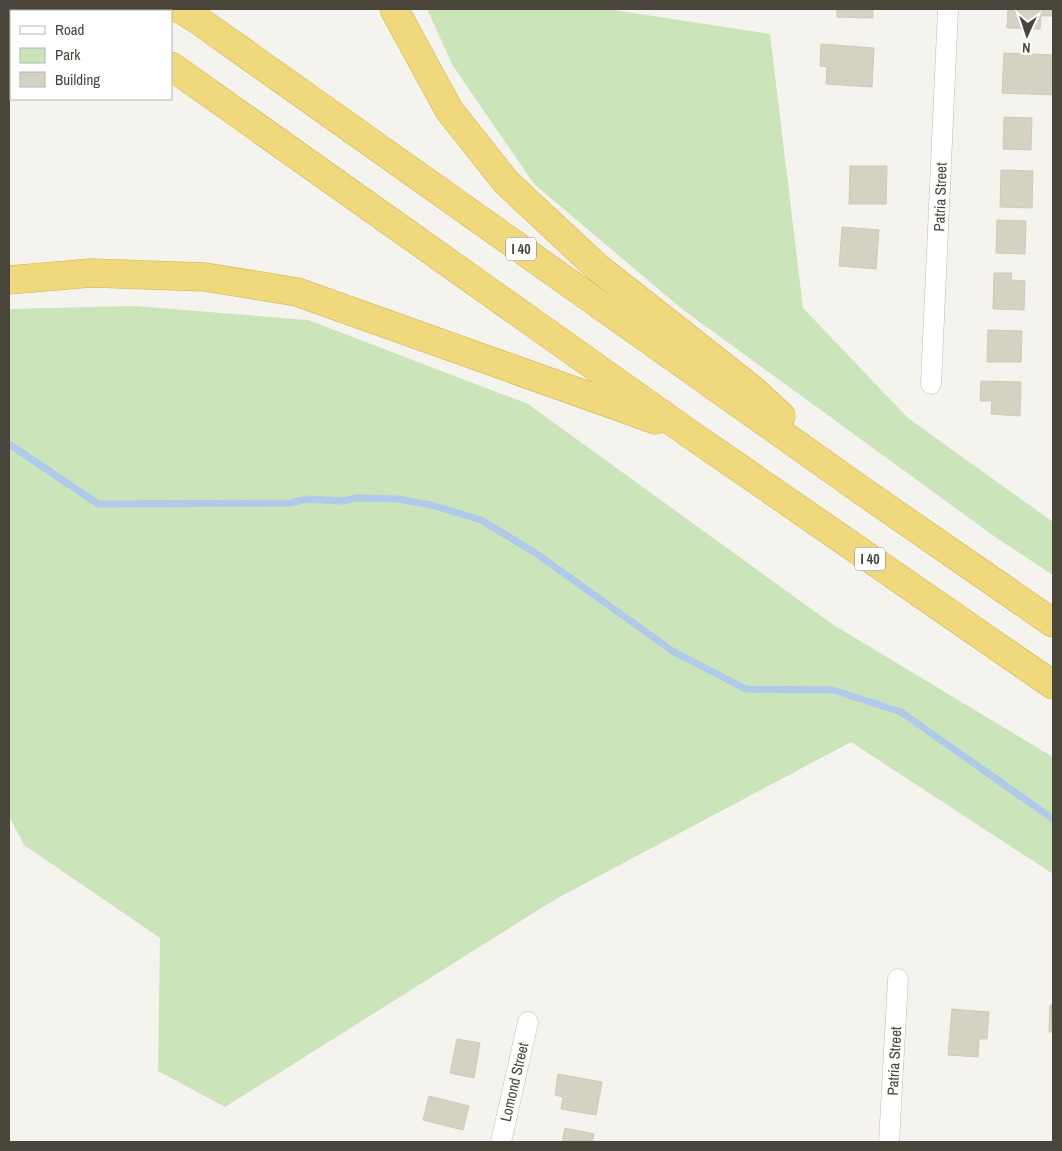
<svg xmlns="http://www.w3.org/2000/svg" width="1062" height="1151" viewBox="0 0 1062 1151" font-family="'Archivo Narrow',sans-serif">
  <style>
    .green { fill: #cbe4ba }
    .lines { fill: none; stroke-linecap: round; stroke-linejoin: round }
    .stream { stroke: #b0caea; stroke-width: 7 }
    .building { fill: #d5d1c3; stroke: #d0c9b7 }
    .minor-casing { stroke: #c0bcb0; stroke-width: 21 }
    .motorway-casing { stroke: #cfb14c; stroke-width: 29 }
    .minor { stroke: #fff; stroke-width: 20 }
    .motorway { stroke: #f0d97c; stroke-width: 28 }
    .labels { text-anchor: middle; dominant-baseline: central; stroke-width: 5; stroke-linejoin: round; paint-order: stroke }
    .shield { fill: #fff; stroke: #807d76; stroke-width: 1 }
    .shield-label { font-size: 14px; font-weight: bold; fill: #49453b }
    .street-label { font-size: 15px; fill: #49453b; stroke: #fff }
  </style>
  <rect width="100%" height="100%" fill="#f5f3ed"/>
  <g class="green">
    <path d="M427,9H607L770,34L803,308L908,418L1053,522V575L998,539L682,309L534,184L453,66Z"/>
    <path d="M135,306L308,320L528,404L832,624L1053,757V874L851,742L554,900L225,1107L158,1071L160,938L24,845L9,816V309Z"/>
  </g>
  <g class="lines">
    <path class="stream" d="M9,444L98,504L290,503L307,499L342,501L357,498L398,499L431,505L481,520L537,554L674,652L746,689L833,690L901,712L1053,819"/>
  </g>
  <g class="building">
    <path d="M837,9H873V18L837,17Z"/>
    <path d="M1008,9H1053V16H1041L1040,29L1007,28Z"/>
    <path d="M821,44L874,48L872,87L826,84L827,67L820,66Z"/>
    <path d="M1004,53L1053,55V95L1002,93Z"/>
    <path d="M1004,117L1032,118L1031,150L1003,149Z"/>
    <path d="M850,166H887L886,204H849Z"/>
    <path d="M1001,170L1033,171L1032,208L1000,207Z"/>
    <path d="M997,220L1026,221L1025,254L996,253Z"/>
    <path d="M842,227L879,230L876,269L839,266Z"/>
    <path d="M994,273H1012L1011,280L1025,281L1024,310L993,309Z"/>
    <path d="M988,330L1022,331L1021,362H987Z"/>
    <path d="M981,381L1021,382L1020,416L991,414L992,401H980Z"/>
    <path d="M1050,1005H1053V1032H1049Z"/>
    <path d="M952,1009L989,1012L987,1039H979L978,1057L948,1055Z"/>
    <path d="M457,1039L480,1043L474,1078L450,1073Z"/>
    <path d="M558,1074L602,1082L596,1115L561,1109L563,1097L555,1095Z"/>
    <path d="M429,1096L469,1106L463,1130L423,1120Z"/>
    <path d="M565,1128L594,1134L592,1142H562Z"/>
  </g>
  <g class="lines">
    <defs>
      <g id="minor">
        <path d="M931,384L948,9"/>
        <path d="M501,1142L528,1022"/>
        <path d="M889,1142L898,979"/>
      </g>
      <g id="motorway">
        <path d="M83,9L86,11"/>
        <path d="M180,9L198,20L861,490L1053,623"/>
        <path d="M394,9L449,110L506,182L597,267L753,390L781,416"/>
        <path d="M171,66L687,432L1053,685"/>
        <path d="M9,280L91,273L205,277L297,292L656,420"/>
      </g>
    </defs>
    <use href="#minor" class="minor-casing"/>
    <use href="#motorway" class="motorway-casing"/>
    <use href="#minor" class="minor"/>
    <use href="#motorway" class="motorway"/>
  </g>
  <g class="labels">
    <g class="shield">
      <rect x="506" y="237.5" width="30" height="23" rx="4"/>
      <rect x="855" y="547.5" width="30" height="23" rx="4"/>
    </g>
    <g class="shield-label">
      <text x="521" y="249">I 40</text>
      <text x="870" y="559">I 40</text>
    </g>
    <g class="street-label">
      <text transform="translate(940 197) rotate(-88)">Patria Street</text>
      <text transform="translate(894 1061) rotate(-87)">Patria Street</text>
      <text transform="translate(514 1082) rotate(-77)">Lomond Street</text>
    </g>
  </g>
  <rect width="1062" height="1151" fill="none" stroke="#49453b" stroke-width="20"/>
  <rect x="10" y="10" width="162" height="90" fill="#ffffff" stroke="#b6b5b1"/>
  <rect x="20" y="26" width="25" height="8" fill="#ffffff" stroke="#b6b5b1"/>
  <text x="55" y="35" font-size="15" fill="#49453b">Road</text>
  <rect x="20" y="48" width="25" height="15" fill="#cbe4ba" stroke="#b6b5b1"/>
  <text x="55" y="60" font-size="15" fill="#49453b">Park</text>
  <rect x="20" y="72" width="25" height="15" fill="#d5d1c3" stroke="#b6b5b1"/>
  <text x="55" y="85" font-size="15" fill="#49453b">Building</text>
  <g transform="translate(1027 35) rotate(183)" stroke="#ffffff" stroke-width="4" paint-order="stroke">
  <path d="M0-4L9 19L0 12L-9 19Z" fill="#49453b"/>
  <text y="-8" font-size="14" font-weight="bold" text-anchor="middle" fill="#49453b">N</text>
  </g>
</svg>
